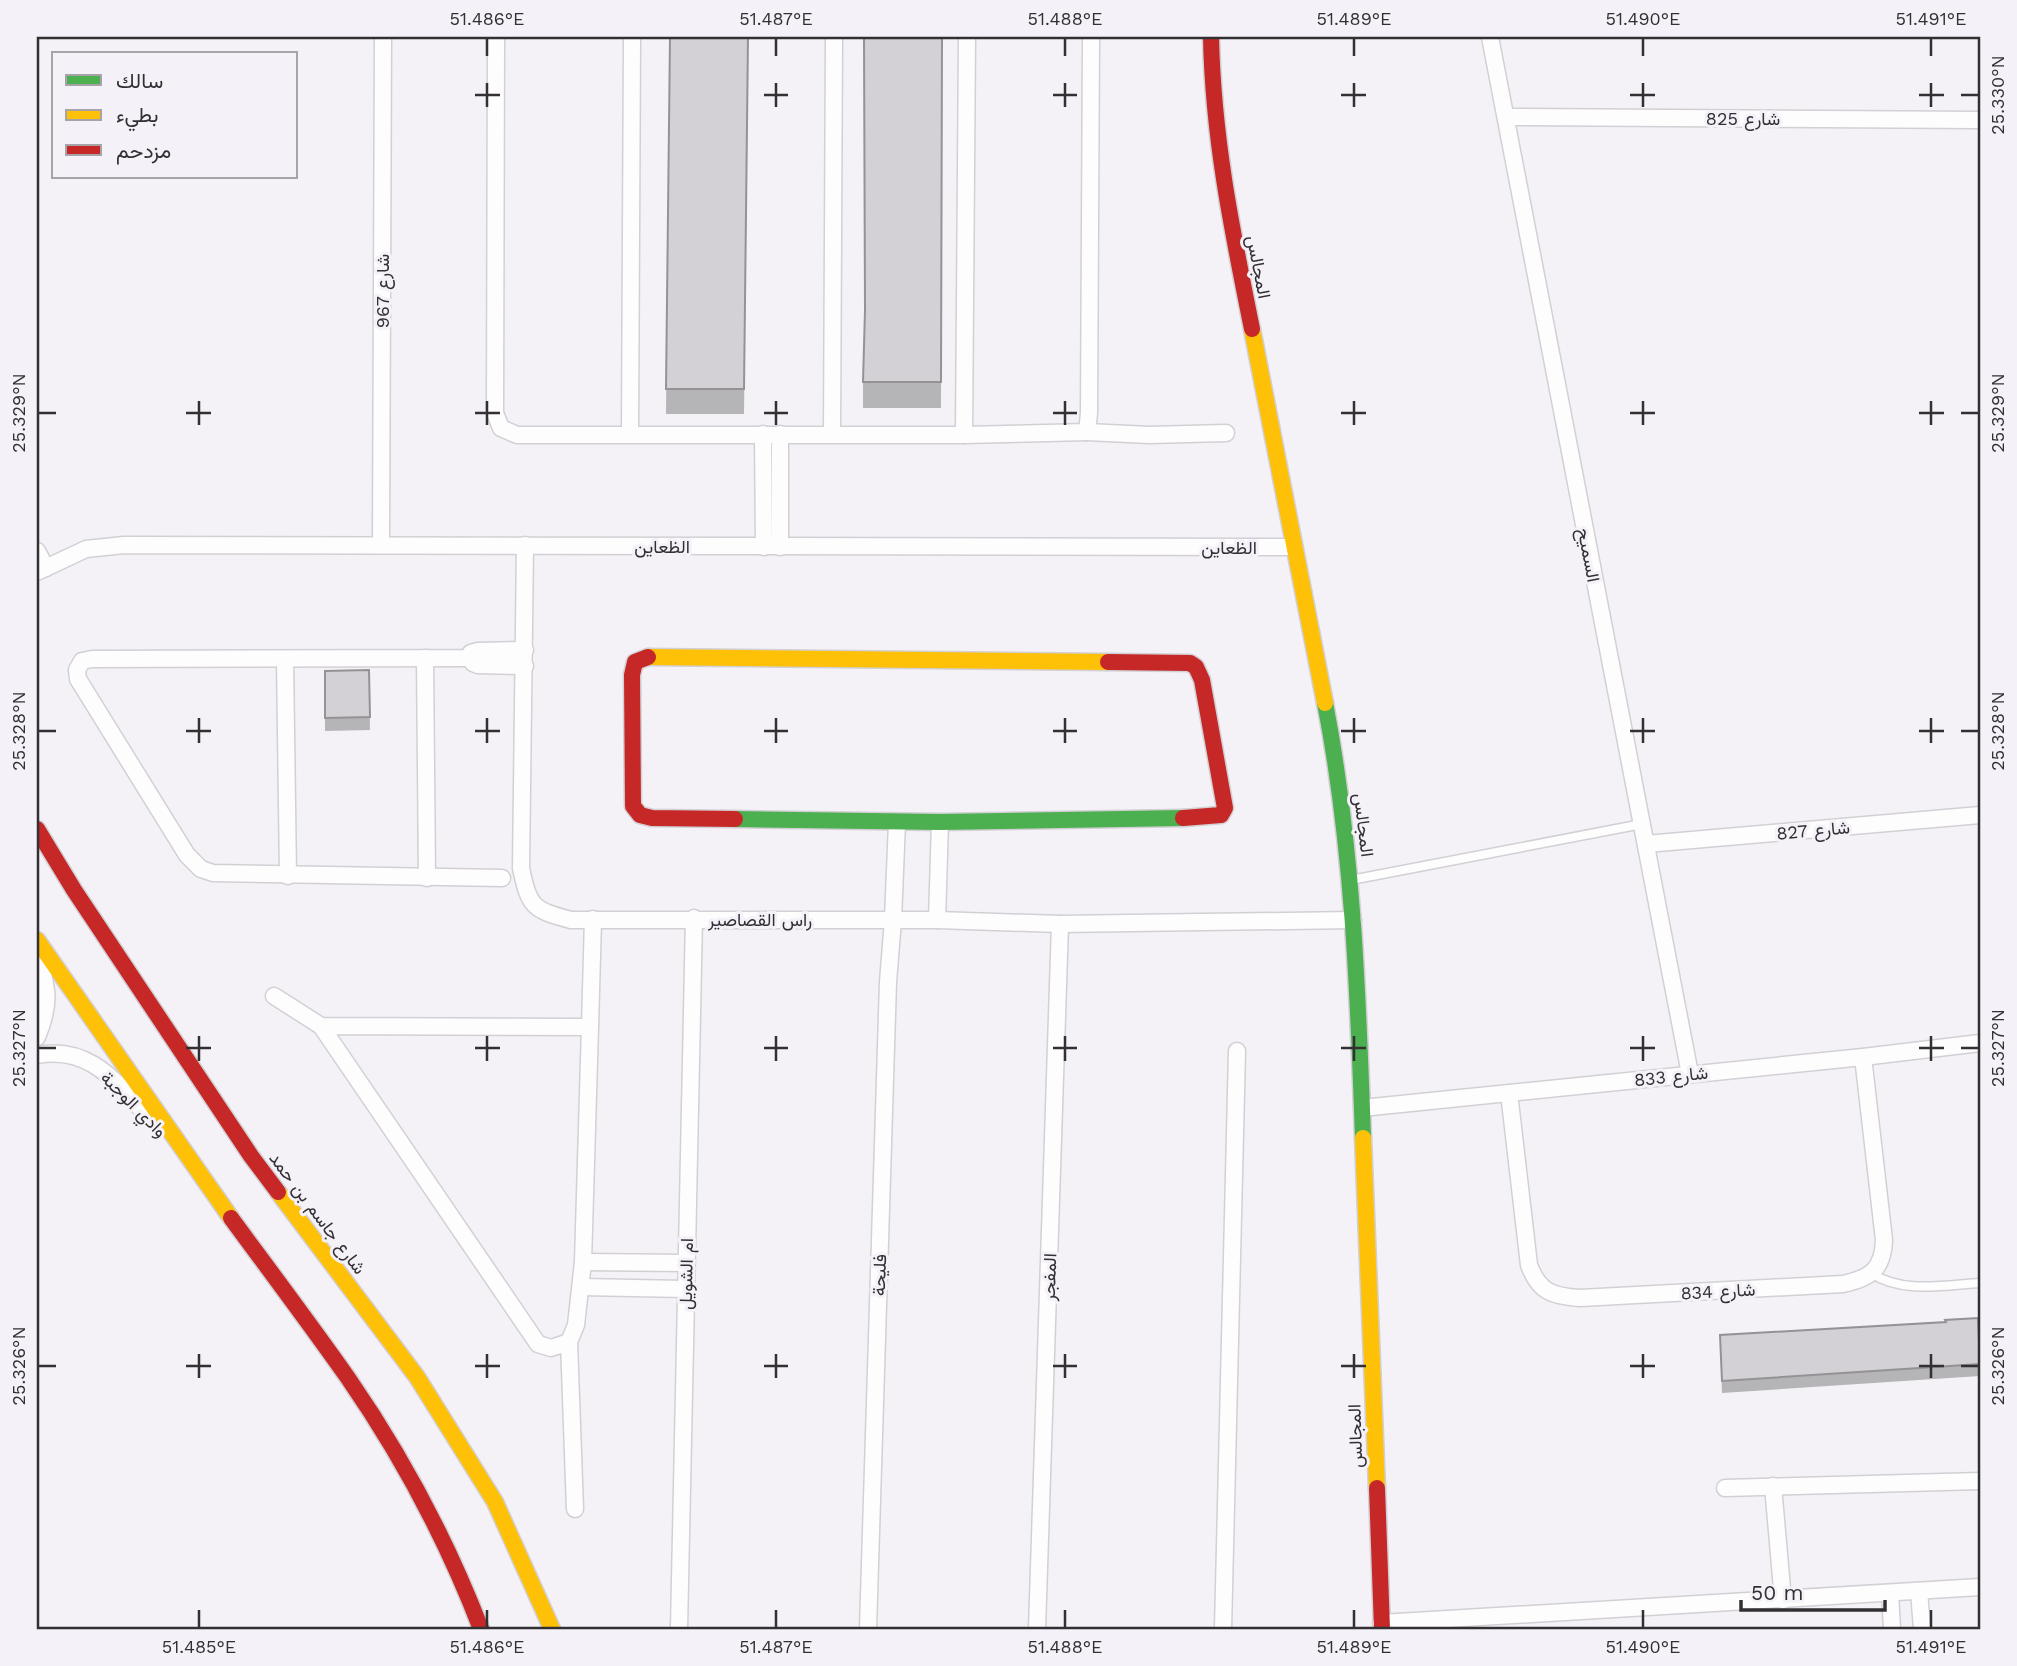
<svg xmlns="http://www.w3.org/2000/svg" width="2017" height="1666" viewBox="0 0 2017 1666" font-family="'Work Sans',Vazirmatn,sans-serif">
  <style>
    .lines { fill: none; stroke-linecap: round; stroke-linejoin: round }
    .lane-casing { stroke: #d2d0d4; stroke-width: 11 }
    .street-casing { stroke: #d2d0d4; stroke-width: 19 }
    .fast-casing { stroke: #d2d0d4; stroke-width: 19 }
    .slow-casing { stroke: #d2d0d4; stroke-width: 19 }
    .jam-casing { stroke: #d2d0d4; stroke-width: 19 }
    .lane { stroke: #fdfdfe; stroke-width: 8 }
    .street { stroke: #fdfdfe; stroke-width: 16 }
    .fast { stroke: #4caf50; stroke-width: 16 }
    .slow { stroke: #ffc107; stroke-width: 16 }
    .jam { stroke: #c62828; stroke-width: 16 }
    .wall { fill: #b5b4b7 }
    .building { fill: #d3d1d5; stroke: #949295; stroke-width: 2 }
    .ticks { fill: none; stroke: #323033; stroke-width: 2.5 }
    .labels { text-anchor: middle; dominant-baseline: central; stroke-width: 6; stroke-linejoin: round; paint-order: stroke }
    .street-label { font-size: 18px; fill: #323033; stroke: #f4f1f8 }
    .neatline { fill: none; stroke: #323033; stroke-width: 2.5 }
    .ticks-label { font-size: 18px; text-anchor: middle; fill: #323033 }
  </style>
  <rect width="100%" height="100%" fill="#f4f2f7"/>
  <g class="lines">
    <defs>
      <g id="lane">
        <path d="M1351,880L1642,824"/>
        <path d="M1871,1273C1902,1294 1945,1285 1980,1283"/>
      </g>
      <g id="street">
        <path d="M496,37L495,413L501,428L517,435H964L1087,432L1089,413L1091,37"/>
        <path d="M1490,37L1690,1074"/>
        <path d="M1507,117L1980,120"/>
        <path d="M1087,432L1149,435L1226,433"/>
        <path d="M630,433L632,37"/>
        <path d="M763,434L764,547"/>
        <path d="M780,434V547"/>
        <path d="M832,434L834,37"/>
        <path d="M964,435L967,37"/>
        <path d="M381,544L383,37"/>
        <path d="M525,545L521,868C529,907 533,910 571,920H937L1060,924L1353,920"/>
        <path d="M37,551L46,568"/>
        <path d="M37,572L86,549L124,545L1293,547"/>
        <path d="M425,658L427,878"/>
        <path d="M470,658L473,663L478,665L525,666"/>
        <path d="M285,659L288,876"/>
        <path d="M1646,844L1980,815"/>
        <path d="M502,878L213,873L201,869L187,855L78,679L77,670L82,661L92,659L470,658L471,653L478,651L525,650"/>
        <path d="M937,920L940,822"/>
        <path d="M37,951C47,987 52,1001 37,1037"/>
        <path d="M274,996L321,1026L538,1344L551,1348L569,1342L576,1325L583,1262L590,1027L321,1026"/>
        <path d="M590,1027L593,919"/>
        <path d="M37,1055C89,1046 113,1079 145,1113"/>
        <path d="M1509,1093L1529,1265C1539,1292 1552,1296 1580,1298L1843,1284C1871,1278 1883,1269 1884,1240L1863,1057"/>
        <path d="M1362,1108L1863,1057L1980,1043"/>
        <path d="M583,1262L686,1263"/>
        <path d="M581,1287L685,1289"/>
        <path d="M569,1342L575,1509"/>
        <path d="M1773,1486L1783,1600"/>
        <path d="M1725,1488L1980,1481"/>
        <path d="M1919,1591L1922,1629"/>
        <path d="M1890,1593L1892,1629"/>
        <path d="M1381,1623L1980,1587"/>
        <path d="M679,1629L694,918"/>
        <path d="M868,1629L888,982L893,920L897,822"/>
        <path d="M1037,1629L1060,924"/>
        <path d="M1223,1629L1237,1051"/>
      </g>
      <g id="fast">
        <path d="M1325,703C1353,847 1358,992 1363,1138"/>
        <path d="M735,819L940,822L1183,818"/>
      </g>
      <g id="slow">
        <path d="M1252,329L1325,703"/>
        <path d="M648,657L1108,662"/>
        <path d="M37,940L231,1218"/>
        <path d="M1363,1138L1377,1488"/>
        <path d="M278,1192L417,1377L495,1502L552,1629"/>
      </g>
      <g id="jam">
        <path d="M1211,37C1213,138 1232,230 1252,329"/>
        <path d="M648,657L635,662L632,675L633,806L640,815L652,818L735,819"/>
        <path d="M1108,662L1190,663L1196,667L1202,680L1225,808L1221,815L1183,818"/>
        <path d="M37,829L74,890L251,1156L278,1192"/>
        <path d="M231,1218C270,1271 310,1324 348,1378C402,1456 447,1541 481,1629"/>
        <path d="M1377,1488L1382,1629"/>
      </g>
    </defs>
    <use href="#lane" class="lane-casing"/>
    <use href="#street" class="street-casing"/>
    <use href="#fast" class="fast-casing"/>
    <use href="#slow" class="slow-casing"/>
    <use href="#jam" class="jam-casing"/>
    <use href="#lane" class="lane"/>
    <use href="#street" class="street"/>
    <use href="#fast" class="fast"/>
    <use href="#slow" class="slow"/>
    <use href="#jam" class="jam"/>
  </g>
  <g class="wall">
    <path d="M670,37L748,73L744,414H666Z"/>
    <path d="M942,37L941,408H863V382Z"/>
    <path d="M369,670L370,730L325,731V671Z"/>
    <path d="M1720,1335L1980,1364V1376L1722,1393Z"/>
  </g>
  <g class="building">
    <path d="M670,37H748L744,389H666Z"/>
    <path d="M864,37H942L941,382H863L865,310Z"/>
    <path d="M369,670L370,717L325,718V671Z"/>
    <path d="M1978,1318L1980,1364L1722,1381L1720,1335L1946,1322L1945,1320Z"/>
  </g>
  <path class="ticks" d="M487,38V56M776,38V56M1065,38V56M1354,38V56M1643,38V56M1931,38V56M487,83V107M776,83V107M1065,83V107M1354,83V107M1643,83V107M1931,83V107M475,95H500M764,95H788M1053,95H1077M1341,95H1366M1630,95H1655M1919,95H1944M1961,95H1979M199,401V425M487,401V425M776,401V425M1065,401V425M1354,401V425M1643,401V425M1931,401V425M38,413H56M186,413H211M475,413H500M764,413H788M1053,413H1077M1341,413H1366M1630,413H1655M1919,413H1944M1961,413H1979M199,718V743M487,718V743M776,718V743M1065,718V743M1354,718V743M1643,718V743M1931,718V743M38,731H56M186,731H211M475,731H500M764,731H788M1053,731H1077M1341,731H1366M1630,731H1655M1919,731H1944M1961,731H1979M199,1036V1061M487,1036V1061M776,1036V1061M1065,1036V1061M1354,1036V1061M1643,1036V1061M1931,1036V1061M38,1048H56M186,1048H211M475,1048H500M764,1048H788M1053,1048H1077M1341,1048H1366M1630,1048H1655M1919,1048H1944M1961,1048H1979M199,1354V1378M487,1354V1378M776,1354V1378M1065,1354V1378M1354,1354V1378M1643,1354V1378M1931,1354V1378M38,1366H56M186,1366H211M475,1366H500M764,1366H788M1053,1366H1077M1341,1366H1366M1630,1366H1655M1919,1366H1944M1961,1366H1979M199,1610V1628M487,1610V1628M776,1610V1628M1065,1610V1628M1354,1610V1628M1643,1610V1628M1931,1610V1628"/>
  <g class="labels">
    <g class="street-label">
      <text x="1743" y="118">شارع 825</text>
      <text transform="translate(1259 267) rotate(79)">المجالس</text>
      <text transform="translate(382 291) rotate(-90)">شارع 967</text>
      <text x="662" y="546">الظعاين</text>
      <text x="1229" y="547">الظعاين</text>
      <text transform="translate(1589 555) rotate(79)">السميح</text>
      <text transform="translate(1364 825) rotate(83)">المجالس</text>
      <text transform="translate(1813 830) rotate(-5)">شارع 827</text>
      <text x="760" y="919">راس القصاصير</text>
      <text transform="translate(1671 1076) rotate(-6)">شارع 833</text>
      <text transform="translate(134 1104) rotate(45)">وادي الوجبة</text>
      <text transform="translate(318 1213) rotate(53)">شارع جاسم بن حمد</text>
      <text transform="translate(686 1274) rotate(-89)">ام الشويل</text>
      <text transform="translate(879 1275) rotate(-88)">فليحة</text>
      <text transform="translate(1049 1277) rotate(-88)">المفجر</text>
      <text transform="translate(1718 1291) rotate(-3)">شارع 834</text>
      <text transform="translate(1355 1436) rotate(-92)">المجالس</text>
    </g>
  </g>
  <rect width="2017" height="1666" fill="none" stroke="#f4f1f8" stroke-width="77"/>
  <rect x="52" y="52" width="245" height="126" fill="#f4f1f8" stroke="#a6a4a9" stroke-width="2"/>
  <rect x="66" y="75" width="35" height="10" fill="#4caf50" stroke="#a6a4a9" stroke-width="2"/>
  <text x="116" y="88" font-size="21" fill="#323033">سالك</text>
  <rect x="66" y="110" width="35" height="10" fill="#ffc107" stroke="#a6a4a9" stroke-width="2"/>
  <text x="116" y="122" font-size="21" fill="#323033">بطيء</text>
  <rect x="66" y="145" width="35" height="10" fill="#c62828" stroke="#a6a4a9" stroke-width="2"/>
  <text x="116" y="158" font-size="21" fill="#323033">مزدحم</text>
  <path d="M1741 1600v10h144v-10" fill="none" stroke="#323033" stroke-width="3.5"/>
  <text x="1751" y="1600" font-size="21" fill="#323033" stroke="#f4f1f8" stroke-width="5" paint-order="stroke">50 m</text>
  <rect x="38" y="38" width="1941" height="1590" class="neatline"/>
  <g class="ticks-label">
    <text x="487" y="25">51.486°E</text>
    <text x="776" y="25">51.487°E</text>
    <text x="1065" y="25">51.488°E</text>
    <text x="1354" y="25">51.489°E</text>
    <text x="1643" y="25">51.490°E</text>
    <text x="1931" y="25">51.491°E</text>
    <text transform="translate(1998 95) rotate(-90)" y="6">25.330°N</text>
    <text transform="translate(19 413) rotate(-90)" y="6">25.329°N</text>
    <text transform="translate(1998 413) rotate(-90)" y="6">25.329°N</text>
    <text transform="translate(19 731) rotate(-90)" y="6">25.328°N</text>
    <text transform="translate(1998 731) rotate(-90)" y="6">25.328°N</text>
    <text transform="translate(19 1048) rotate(-90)" y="6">25.327°N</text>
    <text transform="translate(1998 1048) rotate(-90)" y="6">25.327°N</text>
    <text transform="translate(19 1366) rotate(-90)" y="6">25.326°N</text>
    <text transform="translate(1998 1366) rotate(-90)" y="6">25.326°N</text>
    <text x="199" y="1653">51.485°E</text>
    <text x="487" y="1653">51.486°E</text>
    <text x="776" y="1653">51.487°E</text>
    <text x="1065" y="1653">51.488°E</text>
    <text x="1354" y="1653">51.489°E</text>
    <text x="1643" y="1653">51.490°E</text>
    <text x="1931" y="1653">51.491°E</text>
  </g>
</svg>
